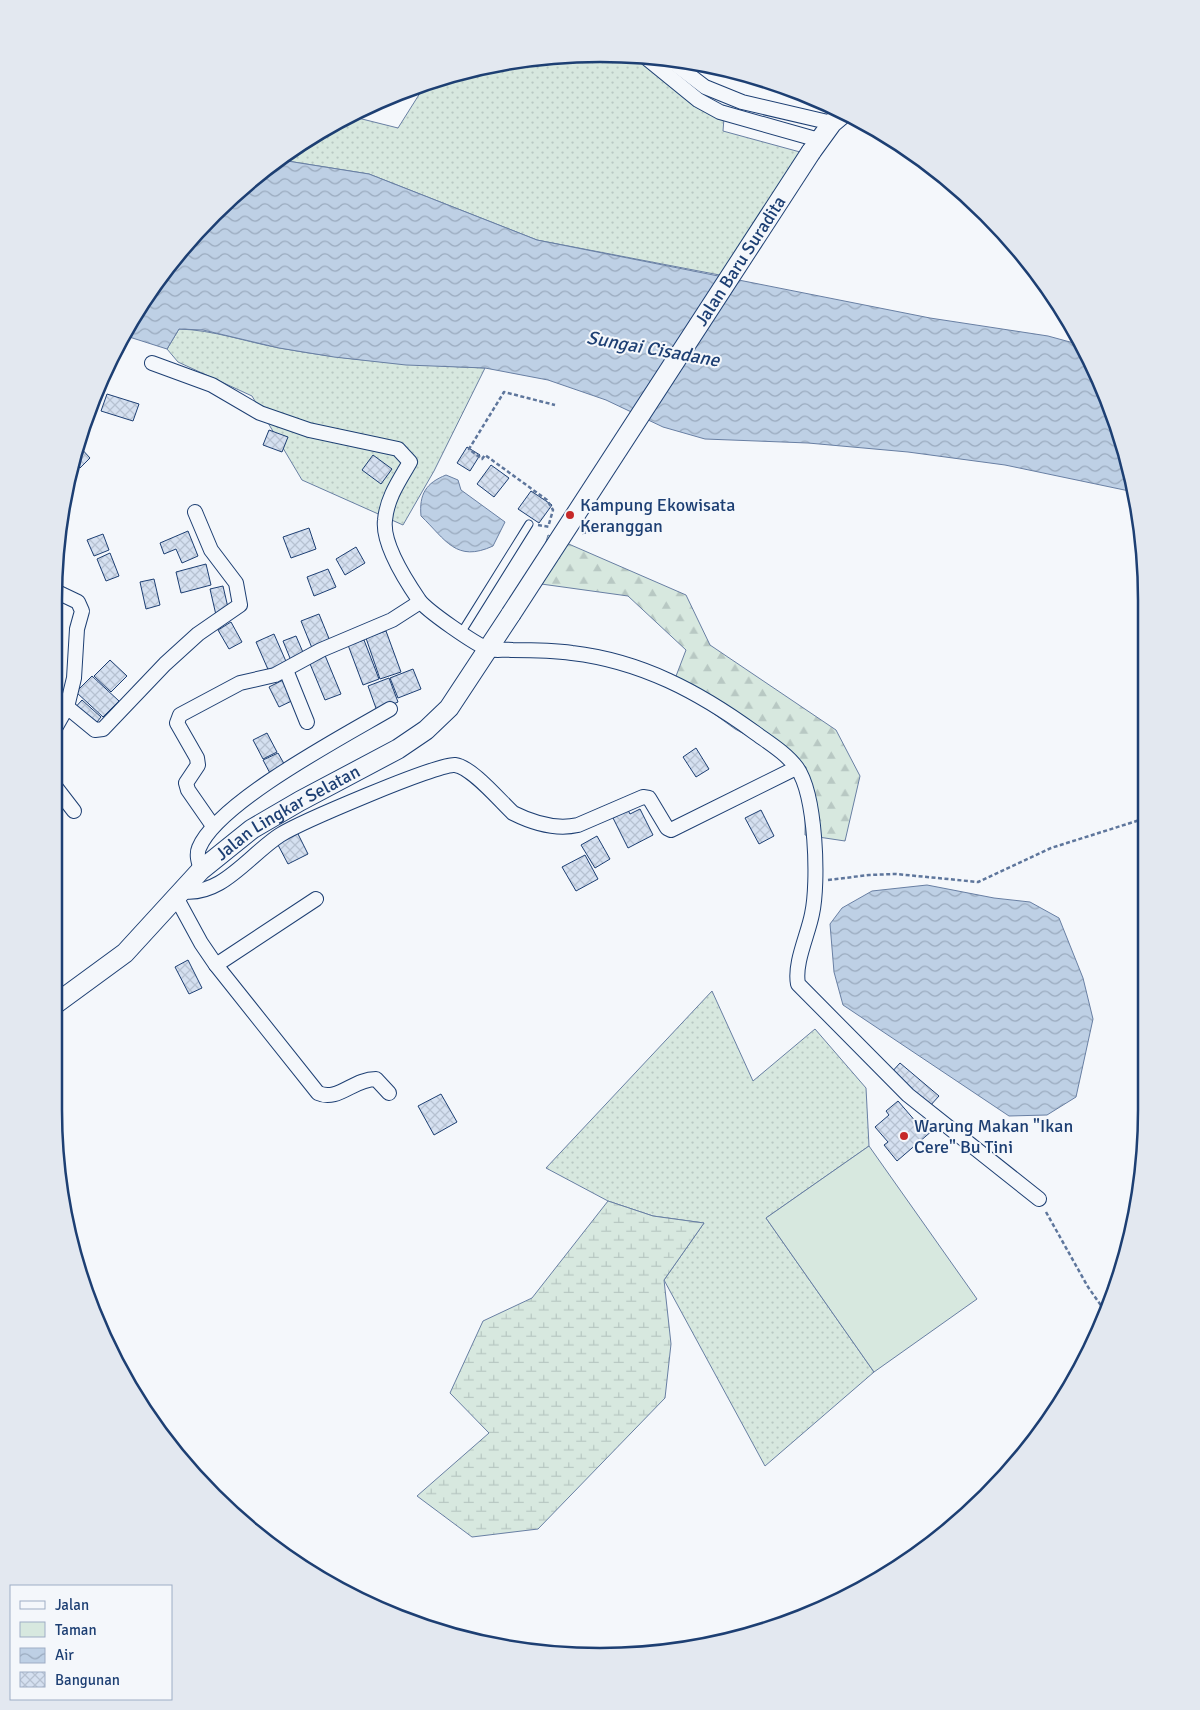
<svg xmlns="http://www.w3.org/2000/svg" width="1200" height="1710" viewBox="0 0 1200 1710" font-family="Signika,sans-serif">
  <style>
    .green { fill: url(#green-dots); stroke: #687fa3 }
    .forest { fill: url(#forest-firs); stroke: #687fa3 }
    .wetland { fill: url(#wetland-marsh); stroke: #687fa3 }
    .pitch { fill: #d7e8df; stroke: #687fa3 }
    .water { fill: url(#water-waves); stroke: #687fa3 }
    .building { fill: url(#building-cross-hatch); stroke: #1d3f73 }
    .lines { fill: none; stroke-linecap: round; stroke-linejoin: round }
    .lane-casing { stroke: #1d3f73; stroke-width: 9 }
    .street-casing { stroke: #1d3f73; stroke-width: 16 }
    .secondary-casing { stroke: #1d3f73; stroke-width: 21 }
    .path { stroke: #5e769c; stroke-width: 2.5; stroke-dasharray: 4 2.5; stroke-linecap: butt }
    .lane { stroke: #f4f7fb; stroke-width: 7 }
    .street { stroke: #f4f7fb; stroke-width: 14 }
    .secondary { stroke: #f4f7fb; stroke-width: 19 }
    .secondary-bridge-casing { stroke: #1d3f73; stroke-width: 21; stroke-linecap: butt }
    .secondary-bridge { stroke: #f4f7fb; stroke-width: 19 }
    .poi-dot { fill: #c62828; stroke: #f4f7fb; stroke-width: 2 }
    .labels { text-anchor: middle; dominant-baseline: central; stroke-width: 4; stroke-linejoin: round; paint-order: stroke }
    .street-label { font-size: 18px; fill: #1d3f73; stroke: #f4f7fb }
    .poi-label { font-size: 18px; fill: #1d3f73; stroke: #f4f7fb; text-anchor: start }
    .water-label { font-size: 19px; font-style: italic; fill: #1d3f73; stroke: #f4f7fb }
    .rim { fill: none; stroke: #1d3f73; stroke-width: 2.5 }
  </style>
  <defs>
    <pattern id="green-dots" width="8" height="8" patternUnits="userSpaceOnUse" patternTransform="scale(1.25)"><rect width="8" height="8" fill="#d7e8df"/><path d="M2 2h.1M6 6h.1" fill="none" stroke="#b8c8c3" stroke-width="1.8" stroke-linecap="round"/></pattern>
    <pattern id="forest-firs" width="22" height="20" patternUnits="userSpaceOnUse" patternTransform="scale(1.25)"><rect width="22" height="20" fill="#d7e8df"/><path d="M5 1l3.5 6h-7zM16 11l3.5 6h-7z" fill="#b8c8c3"/></pattern>
    <pattern id="wetland-marsh" width="20" height="14" patternUnits="userSpaceOnUse" patternTransform="scale(1.25)"><rect width="20" height="14" fill="#d7e8df"/><path d="M1 5h8M5 5V1M11 12h8M15 12V8" fill="none" stroke="#b8c8c3"/></pattern>
    <pattern id="water-waves" width="16" height="10" patternUnits="userSpaceOnUse" patternTransform="scale(1.25)"><rect width="16" height="10" fill="#bed0e5"/><path d="M0 5q4-4 8 0t8 0" fill="none" stroke="#9aaabe"/></pattern>
    <pattern id="building-cross-hatch" width="8" height="8" patternUnits="userSpaceOnUse" patternTransform="scale(1.25)"><rect width="8" height="8" fill="#d5e0f0"/><path d="M0 0l8 8M0 8l8-8" fill="none" stroke="#b6c1d1"/></pattern>
  </defs>
  <rect width="100%" height="100%" fill="#f4f7fb"/>
  <g class="green">
    <path d="M635,55L724,118L723,131L800,152L730,277L537,240L369,174L281,160L327,127L350,116L398,128L427,82L528,58Z"/>
    <path d="M179,329C214,330 246,342 280,348C348,361 416,365 485,368L434,471L403,525L302,480L252,396L178,362L167,349Z"/>
    <path d="M712,991L753,1081L815,1029L866,1088L869,1146L766,1218L874,1372L765,1466L664,1280L704,1223L653,1216L608,1201L546,1168Z"/>
  </g>
  <path class="forest" d="M548,535L686,595L710,645L836,730L860,776L845,841L805,835L806,767L735,729L673,684L686,650L628,596L534,583Z"/>
  <path class="wetland" d="M608,1201L653,1216L704,1223L664,1280L671,1344L665,1398L538,1529L472,1537L417,1496L489,1433L450,1393L483,1321L532,1298Z"/>
  <path class="pitch" d="M869,1146L977,1299L874,1372L766,1218Z"/>
  <g class="water">
    <path d="M281,160L369,174L537,240L930,318L1048,336L1081,345L1090,359L1128,458L1134,492L1005,465L908,452L808,443L705,439L663,427L606,400L548,380L485,368L406,365L334,357L279,348L203,330L179,329L167,349L123,335L167,267L240,190Z"/>
    <path d="M446,475L458,480L461,490L505,522L493,546C456,563 446,540 421,516C419,494 426,483 446,475Z"/>
    <path d="M927,885L994,898L1030,902L1059,918L1083,978L1093,1019L1076,1097L1047,1115L1009,1116L843,1005L834,972L830,924L842,908L872,891Z"/>
  </g>
  <g class="building">
    <path d="M107,394L139,404L133,421L101,411Z"/>
    <path d="M269,430L288,437L282,452L263,445Z"/>
    <path d="M79,446L90,458L80,468L74,462Z"/>
    <path d="M467,447L480,455L470,471L457,463Z"/>
    <path d="M373,455L392,469L381,484L362,470Z"/>
    <path d="M491,465L509,478L494,497L477,484Z"/>
    <path d="M531,491L552,505L539,523L518,509Z"/>
    <path d="M309,528L316,549L291,558L283,537Z"/>
    <path d="M188,531L198,556L182,563L176,549L164,554L160,543Z"/>
    <path d="M103,534L109,550L94,556L87,540Z"/>
    <path d="M356,547L365,563L345,575L336,559Z"/>
    <path d="M110,553L119,576L106,581L97,559Z"/>
    <path d="M206,564L211,585L181,593L176,572Z"/>
    <path d="M328,569L336,587L314,596L307,577Z"/>
    <path d="M154,579L160,605L146,609L140,582Z"/>
    <path d="M223,586L229,612L216,615L210,589Z"/>
    <path d="M319,614L330,641L312,648L301,621Z"/>
    <path d="M231,622L242,642L229,649L218,630Z"/>
    <path d="M386,631L401,672L380,679L366,638Z"/>
    <path d="M274,634L288,666L270,674L256,642Z"/>
    <path d="M296,636L305,657L292,663L283,641Z"/>
    <path d="M364,640L379,679L363,685L348,645Z"/>
    <path d="M324,653L341,694L325,700L308,659Z"/>
    <path d="M110,660L127,676L111,692L94,676Z"/>
    <path d="M413,669L421,689L398,698L390,678Z"/>
    <path d="M92,676L119,701L103,717L76,692Z"/>
    <path d="M287,678L298,698L279,707L269,687Z"/>
    <path d="M389,678L398,702L377,711L368,686Z"/>
    <path d="M82,700L101,717L93,727L73,710Z"/>
    <path d="M267,733L277,752L263,759L253,740Z"/>
    <path d="M696,748L709,769L696,777L683,757Z"/>
    <path d="M278,753L287,769L272,777L263,760Z"/>
    <path d="M640,809L653,835L628,848L613,818L628,810L630,814Z"/>
    <path d="M761,810L774,836L759,844L745,818Z"/>
    <path d="M54,811L62,822L54,828Z"/>
    <path d="M297,832L308,854L288,864L277,843Z"/>
    <path d="M597,836L610,859L595,868L581,845Z"/>
    <path d="M585,855L598,879L576,891L562,867Z"/>
    <path d="M188,960L202,988L189,994L175,967Z"/>
    <path d="M900,1063L939,1096L929,1107L890,1074Z"/>
    <path d="M441,1094L457,1122L434,1135L418,1106Z"/>
    <path d="M898,1101L917,1123L923,1118L933,1130L897,1161L884,1145L888,1142L875,1127L889,1115L886,1111Z"/>
  </g>
  <g class="lines">
    <defs>
      <path id="lane" d="M461,633L529,524"/>
      <g id="street">
        <path d="M644,56L698,100L720,112L819,140"/>
        <path d="M671,61L705,87L742,102L832,123"/>
        <path d="M152,363L212,385L260,413L309,430L398,449L410,462C399,481 387,498 385,520C382,543 406,581 419,600C427,611 475,644 488,649C495,651 505,649 512,650C532,650 552,650 572,653C641,661 699,692 754,732C769,743 786,753 797,768C816,795 819,882 812,914C808,935 794,963 798,984L908,1095L1039,1199"/>
        <path d="M55,591L78,602L82,611L77,629L74,678L67,707"/>
        <path d="M286,670L307,722"/>
        <path d="M54,730L67,707L95,730L103,729L165,664L198,634L240,605L236,583L211,550L195,512"/>
        <path d="M54,785L74,811"/>
        <path d="M213,826L188,790L186,783L198,765L197,758L177,723L180,715L240,683L275,675L321,650L392,620L420,602"/>
        <path d="M201,870C199,863 196,855 199,848C218,802 344,736 390,709"/>
        <path d="M181,891C221,898 249,855 280,835C299,823 438,763 455,765C472,767 500,801 513,813C533,823 556,830 578,825L643,797L649,798L667,828L671,830L796,768"/>
        <path d="M176,897L201,943L216,965L318,1093C338,1102 353,1079 376,1079L389,1093"/>
        <path d="M216,965L316,899"/>
      </g>
      <g id="secondary">
        <path d="M811,152L832,123L845,112"/>
        <path id="s1" d="M54,1005L125,953L201,870L252,829L300,801L398,749L426,730L449,708L511,614"/>
      </g>
    </defs>
    <use href="#lane" class="lane-casing"/>
    <use href="#street" class="street-casing"/>
    <use href="#secondary" class="secondary-casing"/>
    <g class="path">
      <path d="M549,524L553,510L547,500L485,455L482,459L469,449L504,392L555,405"/>
      <path d="M538,525L550,527"/>
      <path d="M582,533L625,528"/>
      <path d="M828,880L869,875L896,874L978,882L1051,848L1143,819"/>
      <path d="M1046,1212L1088,1287L1105,1311"/>
    </g>
    <use href="#lane" class="lane"/>
    <use href="#street" class="street"/>
    <use href="#secondary" class="secondary"/>
    <defs>
      <g id="secondary-bridge">
        <path id="s2" d="M511,614L811,152"/>
      </g>
    </defs>
    <use href="#secondary-bridge" class="secondary-bridge-casing"/>
    <use href="#secondary-bridge" class="secondary-bridge"/>
  </g>
  <g class="poi-dot">
    <circle cx="570" cy="515" r="5"/>
    <circle cx="904" cy="1136" r="5"/>
  </g>
  <g class="labels">
    <g class="street-label">
      <text stroke="none"><textPath href="#s2" startOffset="421">Jalan Baru Suradita</textPath></text>
      <text stroke="none"><textPath href="#s1" startOffset="305">Jalan Lingkar Selatan</textPath></text>
    </g>
    <g class="poi-label">
      <text x="580" y="505">Kampung Ekowisata<tspan x="580" dy="21">Keranggan</tspan></text>
      <text x="914" y="1126">Warung Makan "Ikan<tspan x="914" dy="21">Cere" Bu Tini</tspan></text>
    </g>
    <g class="water-label">
      <text transform="translate(653 349) rotate(10)">Sungai Cisadane</text>
    </g>
  </g>
  <path d="M0 0H1200V1710H0ZM600 62H600A538 538 0 0 1 1138 600V1110A538 538 0 0 1 600 1648H600A538 538 0 0 1 62 1110V600A538 538 0 0 1 600 62Z" fill="#e3e8f0" fill-rule="evenodd"/>
  <path class="rim" d="M600 62H600A538 538 0 0 1 1138 600V1110A538 538 0 0 1 600 1648H600A538 538 0 0 1 62 1110V600A538 538 0 0 1 600 62Z"/>
  <rect x="10" y="1585" width="162" height="115" fill="#f4f7fb" stroke="#9eadc5"/>
  <rect x="20" y="1601" width="25" height="8" fill="#f4f7fb" stroke="#9eadc5"/>
  <text x="55" y="1610" font-size="15" fill="#1d3f73">Jalan</text>
  <rect x="20" y="1622" width="25" height="15" fill="#d7e8df" stroke="#9eadc5"/>
  <text x="55" y="1635" font-size="15" fill="#1d3f73">Taman</text>
  <rect x="20" y="1648" width="25" height="15" fill="url(#water-waves)" stroke="#9eadc5"/>
  <text x="55" y="1660" font-size="15" fill="#1d3f73">Air</text>
  <rect x="20" y="1672" width="25" height="15" fill="url(#building-cross-hatch)" stroke="#9eadc5"/>
  <text x="55" y="1685" font-size="15" fill="#1d3f73">Bangunan</text>
</svg>
